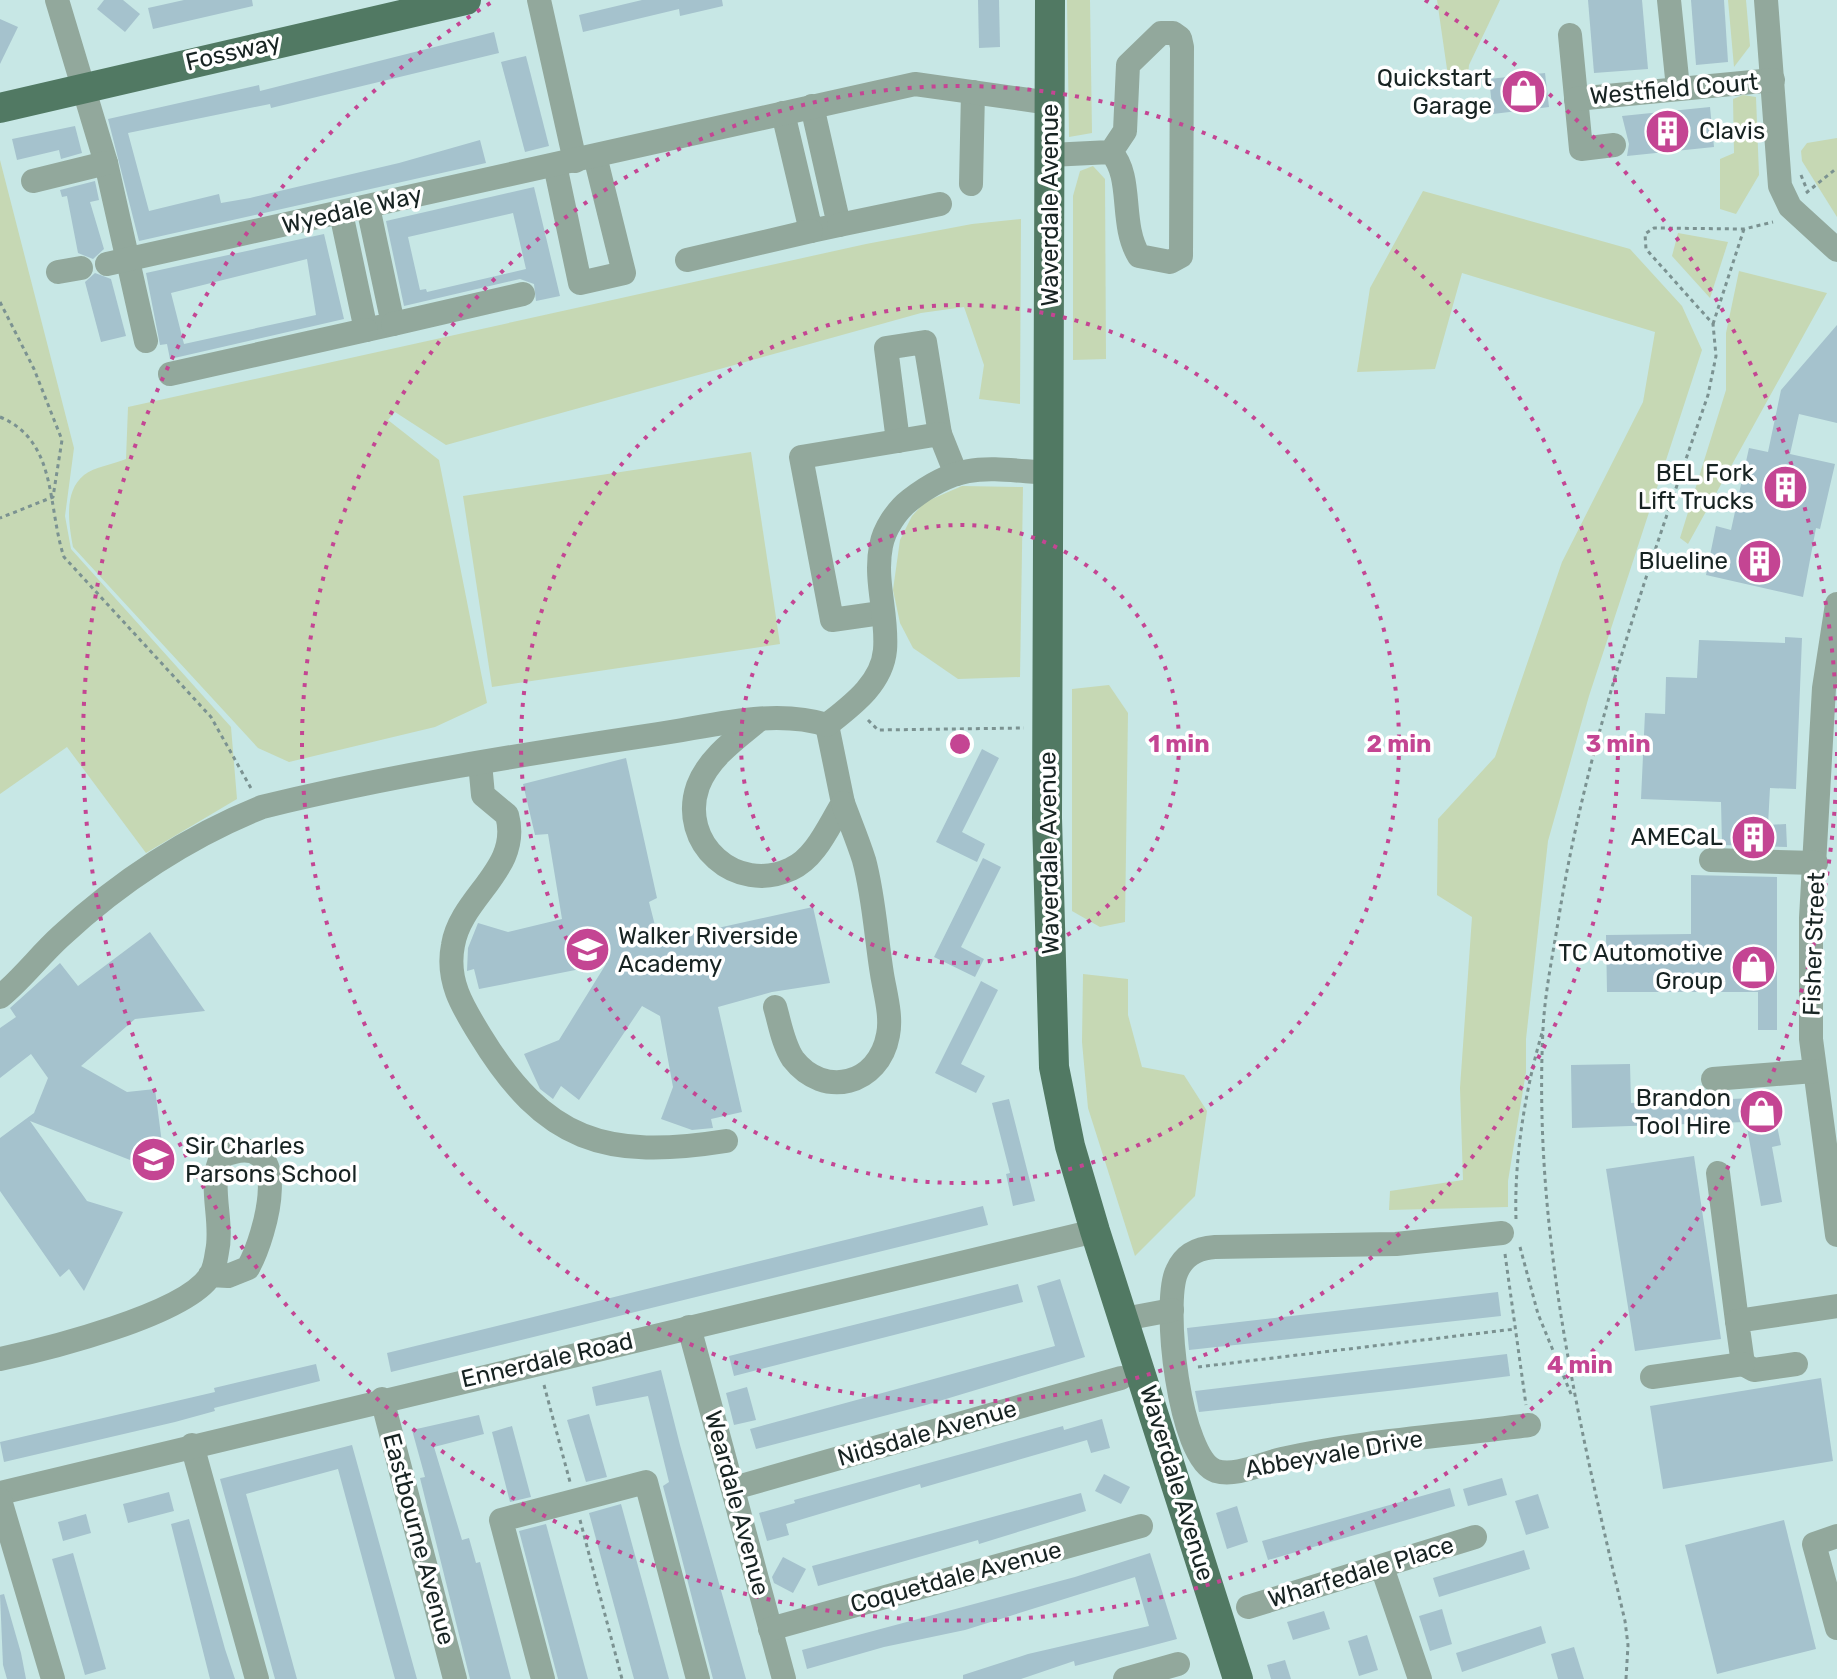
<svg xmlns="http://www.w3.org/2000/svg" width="1837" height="1679" viewBox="0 0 1837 1679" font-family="Rubik,sans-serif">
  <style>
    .green { fill: #c6d8b4 }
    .building { fill: #a5c2cd; fill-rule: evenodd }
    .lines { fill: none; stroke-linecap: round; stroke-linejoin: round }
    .path { stroke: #7b9291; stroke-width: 3; stroke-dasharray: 4 4; stroke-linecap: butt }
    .minor { stroke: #92a89c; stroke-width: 24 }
    .major { stroke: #517963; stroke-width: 30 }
    .ring { fill: none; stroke: #c44593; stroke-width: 4; stroke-dasharray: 4 8 }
    .labels { text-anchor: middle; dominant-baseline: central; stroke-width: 7; stroke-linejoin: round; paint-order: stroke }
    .street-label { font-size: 24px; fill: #172322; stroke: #fff }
    .poi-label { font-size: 24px; fill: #172322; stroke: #fff; text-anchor: end }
    .centre { fill: #c44593; stroke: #fff; stroke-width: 4 }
    .ring-label { font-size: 24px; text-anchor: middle; font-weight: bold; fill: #c44593; stroke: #fff; stroke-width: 7; stroke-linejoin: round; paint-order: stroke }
  </style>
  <rect width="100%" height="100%" fill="#c7e7e5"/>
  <g class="green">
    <path d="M1067,0H1090L1092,133L1069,137Z"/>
    <path d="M1437,0H1500L1469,65L1467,84L1449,83Z"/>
    <path d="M1728,0H1746L1750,46L1734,67Z"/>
    <path d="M1743,95L1756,97L1759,175L1736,214L1720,209V159L1734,153L1733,99Z"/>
    <path d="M1837,138V217L1802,161L1801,151L1807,143Z"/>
    <path d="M0,160L74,448L65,516L71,549L231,727L237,799L146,853L67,747L0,794Z"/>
    <path d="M1093,166L1105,179L1106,359L1073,360V196L1080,171Z"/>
    <path d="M1423,191L1630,249L1682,306L1702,350L1589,696L1548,841L1526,1039V1072L1508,1181V1207L1389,1210L1390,1191L1463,1180L1460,1088L1472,917L1437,895L1438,819L1495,757L1562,562L1643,402L1655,332L1462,273L1435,369L1357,372L1370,288Z"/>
    <path d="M1021,219L1020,404L979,399L984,365L964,307L921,313L446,445L395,412L388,420L439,460L487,703L435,727L289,762L258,748L73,547C69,525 63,492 84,475C94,467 114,464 126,459L128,407L866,244L972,224Z"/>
    <path d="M1678,233L1728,242L1710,298L1672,256Z"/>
    <path d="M1739,271L1827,293L1688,544L1680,538L1726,390V333Z"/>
    <path d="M751,452L780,644L492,687L463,496Z"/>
    <path d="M962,486L1023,487L1020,677L958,679L913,648L900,623L893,590L900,540L912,516L925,502Z"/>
    <path d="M1109,685L1128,713L1125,922L1100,927L1072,911V689Z"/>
    <path d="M1083,974L1128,979V1015L1142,1067L1184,1075L1207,1111L1195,1196L1135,1256L1088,1108L1082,1042Z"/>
  </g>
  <g class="building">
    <path d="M104,0H123L140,14L125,32L97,9Z"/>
    <path d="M184,0H252L253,6L153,29L148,8Z"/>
    <path d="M642,0H722L723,6L680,16L679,9L583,32L579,15Z"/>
    <path d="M978,0H999L1000,47L979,48Z"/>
    <path d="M1588,0H1642L1648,69L1594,73Z"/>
    <path d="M1691,0H1724L1728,62L1696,65Z"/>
    <path d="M0,19L18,27L0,64Z"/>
    <path d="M494,32L499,53L271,108L270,104L128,133L149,211L219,194L221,203L250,198L399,163L480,140L486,163L139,241L108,119L259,85L260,91Z"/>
    <path d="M526,56L549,146L525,152L501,62Z"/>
    <path d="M1545,73L1549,107L1493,114L1489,79Z"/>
    <path d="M1710,107L1714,147L1627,156L1629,144L1622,116Z"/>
    <path d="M75,126L82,153L61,159L59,150L17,160L12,139Z"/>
    <path d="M95,181L99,200L90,202L104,249L93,259L78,253L67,196L62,197L60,190Z"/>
    <path d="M534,187L560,296L536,301L534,284L520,279L404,306L386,221ZM513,213L526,269L427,292L426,289L420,290L408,237Z"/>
    <path d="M324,234L344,319L170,359L167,344L160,345L146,273ZM307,259L316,315L184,344L171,293Z"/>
    <path d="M95,273L111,279L126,336L101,342L85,282Z"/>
    <path d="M1837,325V423L1799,414L1790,454L1835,464L1820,529L1816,528L1803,597L1706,575L1716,526L1731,530L1749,448L1768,452L1781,390Z"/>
    <path d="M1785,637L1802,638L1796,789L1770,788L1768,825L1786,824L1787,847L1722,845L1721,802L1641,799L1645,713L1665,714L1666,677L1697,678L1699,640L1785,643Z"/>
    <path d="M982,749L999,758L962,832L985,844L977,862L936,842Z"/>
    <path d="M626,758L657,898L649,902L659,941L813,907L830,983L772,992L718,1007L742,1112L711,1119L713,1128L692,1130L661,1119L673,1087L660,1016L642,1006L579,1100L561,1086L553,1099L540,1089L524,1054L559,1040L606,964L479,989L474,969L467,971L468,948L478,923L508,932L562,919L548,834L535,835L523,784Z"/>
    <path d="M983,858L1001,867L961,947L984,959L975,977L934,957Z"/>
    <path d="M1691,875L1777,877V1030H1758V992H1607L1606,935L1691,934Z"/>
    <path d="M150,932L205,1011L135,1019L81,1066L127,1092L155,1089L166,1174L30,1121L87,1201L123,1212L84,1291L69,1269L60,1277L0,1191V1138L34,1113L48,1078L31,1054L0,1078V1028L16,1017L10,1008L60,963L78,986Z"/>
    <path d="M981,981L998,990L961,1064L985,1076L976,1093L935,1073Z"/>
    <path d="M1630,1064L1631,1103L1780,1097L1782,1121H1776L1781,1145L1772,1147L1782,1202L1761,1206L1746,1122L1572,1128L1571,1065Z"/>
    <path d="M1009,1099L1035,1201L1013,1206L1006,1174L1010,1173L992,1103Z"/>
    <path d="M1694,1156L1721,1339L1635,1351L1606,1169Z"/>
    <path d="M983,1206L988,1225L391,1372L387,1353Z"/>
    <path d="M1060,1279L1085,1357L926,1405L756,1449L750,1429L1055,1346L1037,1286Z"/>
    <path d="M1018,1284L1023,1302L734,1376L729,1356Z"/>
    <path d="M1498,1292L1501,1316L1189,1350L1187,1328Z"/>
    <path d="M1507,1354L1510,1376L1406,1389L1199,1412L1195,1391Z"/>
    <path d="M316,1364L320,1381L214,1408L215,1411L175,1422L4,1462L0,1442L215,1392L214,1388Z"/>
    <path d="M661,1370L680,1445L746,1679H713L663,1486L669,1482L648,1396L596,1406L592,1387Z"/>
    <path d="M1821,1378L1833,1461L1663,1489L1650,1406Z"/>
    <path d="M747,1387L756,1420L734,1425L726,1393Z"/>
    <path d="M589,1414L607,1477L586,1482L567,1420Z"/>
    <path d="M479,1415L484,1434L434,1447L462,1540L469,1538L476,1563L480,1562L511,1679H470L420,1478L425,1477L412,1430Z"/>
    <path d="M1102,1419L1110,1448L1091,1453L1087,1440L921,1488L920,1484L786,1524L789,1535L767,1541L759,1513L795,1503L794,1500L1063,1426L1064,1430Z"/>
    <path d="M512,1426L531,1497L510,1502L492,1432Z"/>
    <path d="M352,1445L417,1679H395L338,1469L246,1494L297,1679H275L220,1479Z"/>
    <path d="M1104,1474L1130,1487L1121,1504L1095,1491Z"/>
    <path d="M1502,1478L1507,1495L1468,1506L1463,1489Z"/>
    <path d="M1450,1488L1455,1506L1268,1560L1262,1541Z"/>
    <path d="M169,1492L174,1511L128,1523L123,1504Z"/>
    <path d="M1081,1493L1086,1511L979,1544L978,1540L818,1586L812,1566Z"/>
    <path d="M1538,1494L1549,1528L1526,1535L1515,1501Z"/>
    <path d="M621,1504L669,1679H634L589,1513Z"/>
    <path d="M1237,1506L1248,1542L1227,1549L1216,1513Z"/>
    <path d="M86,1514L91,1533L63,1541L58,1522Z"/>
    <path d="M189,1519L225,1649L235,1679H210L171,1524Z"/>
    <path d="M1784,1520L1816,1649L1717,1674L1685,1545Z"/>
    <path d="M546,1524L588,1679H558L519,1531Z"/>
    <path d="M1524,1550L1530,1569L1439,1597L1433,1578Z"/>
    <path d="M73,1553L106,1669L85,1675L52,1559Z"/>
    <path d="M1150,1553L1177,1639L1075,1666L1074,1661L1021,1679H963V1675L1028,1654L1149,1626L1135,1577L965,1630L884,1647L807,1669L802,1650L1075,1577Z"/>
    <path d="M783,1557L806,1569L793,1593L774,1583L772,1577Z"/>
    <path d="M4,1594L21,1653L26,1679H7L3,1665L0,1595Z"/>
    <path d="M1442,1609L1452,1644L1430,1651L1419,1616Z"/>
    <path d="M1324,1611L1330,1629L1293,1640L1287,1622Z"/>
    <path d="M1541,1626L1546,1643L1462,1672L1456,1653Z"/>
    <path d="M1367,1635L1378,1670L1359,1676L1348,1641Z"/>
    <path d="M1574,1647L1584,1679H1558L1551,1654Z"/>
    <path d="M1285,1660L1291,1679H1271L1267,1665Z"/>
  </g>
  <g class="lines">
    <g class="path">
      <path d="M1801,175L1807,190"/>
      <path d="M1806,193L1837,168"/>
      <path d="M0,302L34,369L62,440L53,497L0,518"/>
      <path d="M1713,324L1744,229"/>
      <path d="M0,417C58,441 47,507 64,557L211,717L252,790"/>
      <path d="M868,720L878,730L1024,728"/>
      <path d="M1516,1219C1514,1160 1525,1090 1542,1033"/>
      <path d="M1520,1247L1538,1314L1571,1394"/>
      <path d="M1505,1254L1526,1405"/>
      <path d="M1198,1367L1515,1329"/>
      <path d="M544,1385L570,1482"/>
      <path d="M580,1520L622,1679"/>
      <path d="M1626,1679L1628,1645L1625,1621C1579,1425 1533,1232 1543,1029C1545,991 1553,954 1559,916C1588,737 1649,567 1708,395L1716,356L1713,324L1646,249L1645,234L1654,228L1744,229L1773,222"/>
    </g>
    <g class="minor">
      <path d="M57,0L106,163L146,341"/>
      <path d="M539,0L575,161"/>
      <path d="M1669,0L1678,88"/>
      <path d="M1766,0L1780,186L1790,207L1837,250"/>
      <path d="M1570,35L1581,149L1614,145"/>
      <path d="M1576,99L1773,80"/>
      <path d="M783,113L811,231L839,225L812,106"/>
      <path d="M1050,155L1111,152L1125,131L1128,65L1161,33H1173L1180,38L1182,47L1181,256L1170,262L1139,256C1119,223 1134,178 1111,152"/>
      <path d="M555,165L580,283L624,273L595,156"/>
      <path d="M33,181L106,163"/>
      <path d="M971,184L973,92"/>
      <path d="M341,213L366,330L393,324L368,207"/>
      <path d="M839,225L940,204"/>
      <path d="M687,260L811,231"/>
      <path d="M107,264L915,84L1050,103"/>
      <path d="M58,272L81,268"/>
      <path d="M393,324L523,294"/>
      <path d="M170,374L366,330"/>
      <path d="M898,441L886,348L925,342L940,434"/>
      <path d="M1837,604L1824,688L1811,918V1039L1837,1235"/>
      <path d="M881,613L832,620L801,457L940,434L956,474"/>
      <path d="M760,719C737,738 709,757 698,786C678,843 736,895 791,869C816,858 829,825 843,803L827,725"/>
      <path d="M480,763L483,795L507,815C522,869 461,896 453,945C446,980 462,1006 480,1035C545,1142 606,1160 726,1141"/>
      <path d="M1711,860L1816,863"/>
      <path d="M0,997C22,979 40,955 61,936C119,882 189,836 262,807C392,775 525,754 658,734C712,726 774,708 827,725C851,706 882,684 885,650C888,615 874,581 881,546C884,529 897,510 910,500C961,460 988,469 1049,473"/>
      <path d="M775,1007C780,1024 783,1044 793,1059C824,1099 879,1085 888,1035C892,1016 885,993 882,974C876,937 874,897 864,860C858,841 850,822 843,803"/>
      <path d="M1713,1079L1814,1071"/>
      <path d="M1718,1173L1737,1321"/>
      <path d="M1502,1233L1396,1244L1215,1247C1198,1248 1184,1255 1177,1271C1162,1303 1179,1459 1216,1471C1236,1477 1263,1463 1282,1459C1362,1441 1447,1436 1529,1425"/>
      <path d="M1124,1319L1172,1310"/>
      <path d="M689,1327L784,1679"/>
      <path d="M0,1359C47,1349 184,1315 210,1276C214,1270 216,1259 217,1252C224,1221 207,1184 222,1156C297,1125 266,1236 248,1268L228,1276L210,1275"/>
      <path d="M1796,1364L1754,1370L1743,1364L1737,1321L1837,1306"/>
      <path d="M1652,1377L1743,1364"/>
      <path d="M382,1399L455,1679"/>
      <path d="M192,1445L257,1679"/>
      <path d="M734,1488L1121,1378"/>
      <path d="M0,1493L1095,1231"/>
      <path d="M0,1500L53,1679"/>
      <path d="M1837,1536L1814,1544L1837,1628"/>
      <path d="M1382,1567L1420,1679"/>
      <path d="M1248,1607L1475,1537"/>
      <path d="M770,1629L1141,1526"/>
      <path d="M543,1679L501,1520L646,1482L698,1679"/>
      <path d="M1125,1679L1178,1664"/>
    </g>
    <g class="major">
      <path d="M1050,0L1047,818L1054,1067L1070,1146L1095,1231L1238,1679"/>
      <path d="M0,108L466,0"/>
    </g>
  </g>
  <g class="ring">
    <circle cx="960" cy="744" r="219"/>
    <circle cx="960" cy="744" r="439"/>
    <circle cx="960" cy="744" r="658"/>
    <path d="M1837 752A877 877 0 1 1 495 0M1425 0A877 877 0 0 1 1837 736"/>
  </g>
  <defs>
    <symbol id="shop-disc" viewBox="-11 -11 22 22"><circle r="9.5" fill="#c44593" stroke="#fff"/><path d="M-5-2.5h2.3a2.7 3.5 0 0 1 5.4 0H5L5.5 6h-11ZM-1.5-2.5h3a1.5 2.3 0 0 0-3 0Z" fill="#fff"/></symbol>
    <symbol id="building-disc" viewBox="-11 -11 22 22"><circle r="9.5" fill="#c44593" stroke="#fff"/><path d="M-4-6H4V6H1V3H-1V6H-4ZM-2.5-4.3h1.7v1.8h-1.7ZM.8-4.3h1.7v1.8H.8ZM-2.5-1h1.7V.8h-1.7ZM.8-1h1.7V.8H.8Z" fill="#fff"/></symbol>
    <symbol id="school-disc" viewBox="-11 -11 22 22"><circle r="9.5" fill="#c44593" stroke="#fff"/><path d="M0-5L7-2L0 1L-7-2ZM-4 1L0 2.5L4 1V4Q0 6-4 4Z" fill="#fff"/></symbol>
  </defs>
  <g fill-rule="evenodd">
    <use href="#shop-disc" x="1498" y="66" width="51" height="51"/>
    <use href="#building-disc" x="1642" y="106" width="51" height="51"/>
    <use href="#building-disc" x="1760" y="462" width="51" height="51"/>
    <use href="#building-disc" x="1734" y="536" width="51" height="51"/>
    <use href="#building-disc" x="1728" y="812" width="51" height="51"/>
    <use href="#school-disc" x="562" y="924" width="51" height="51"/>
    <use href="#shop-disc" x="1728" y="942" width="51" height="51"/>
    <use href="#shop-disc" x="1736" y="1086" width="51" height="51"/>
    <use href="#school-disc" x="128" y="1134" width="51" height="51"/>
  </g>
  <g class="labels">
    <g class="street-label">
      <text transform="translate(233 52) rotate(-13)">Fossway</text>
      <text transform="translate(1674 89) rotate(-5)">Westfield Court</text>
      <text transform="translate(1050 205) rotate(-90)">Waverdale Avenue</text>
      <text transform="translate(352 210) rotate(-13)">Wyedale Way</text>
      <text transform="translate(1049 853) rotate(-91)">Waverdale Avenue</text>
      <text transform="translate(1814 944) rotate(-88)">Fisher Street</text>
      <text transform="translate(547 1360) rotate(-13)">Ennerdale Road</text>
      <text transform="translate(927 1433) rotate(-16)">Nidsdale Avenue</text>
      <text transform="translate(1334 1454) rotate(-10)">Abbeyvale Drive</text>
      <text transform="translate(1177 1483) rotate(73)">Waverdale Avenue</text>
      <text transform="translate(737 1503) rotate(75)">Weardale Avenue</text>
      <text transform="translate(419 1539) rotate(75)">Eastbourne Avenue</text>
      <text transform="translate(1361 1572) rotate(-17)">Wharfedale Place</text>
      <text transform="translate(956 1577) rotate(-15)">Coquetdale Avenue</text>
    </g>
    <g class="poi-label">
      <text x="1492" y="78">Quickstart<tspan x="1492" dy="28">Garage</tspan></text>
      <text x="1699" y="131" text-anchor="start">Clavis</text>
      <text x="1754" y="473">BEL Fork<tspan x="1754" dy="28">Lift Trucks</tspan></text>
      <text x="1728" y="561">Blueline</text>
      <text x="1723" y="837">AMECaL</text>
      <text x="618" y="936" text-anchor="start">Walker Riverside<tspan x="618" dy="28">Academy</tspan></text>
      <text x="1723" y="953">TC Automotive<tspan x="1723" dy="28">Group</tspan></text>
      <text x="1731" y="1098">Brandon<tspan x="1731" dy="28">Tool Hire</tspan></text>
      <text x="185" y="1146" text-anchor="start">Sir Charles<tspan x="185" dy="28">Parsons School</tspan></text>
    </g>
  </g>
  <circle cx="960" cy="744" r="12" class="centre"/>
  <g class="ring-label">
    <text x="1179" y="752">1 min</text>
    <text x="1399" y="752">2 min</text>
    <text x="1618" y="752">3 min</text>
    <text x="1580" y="1373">4 min</text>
  </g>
</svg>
